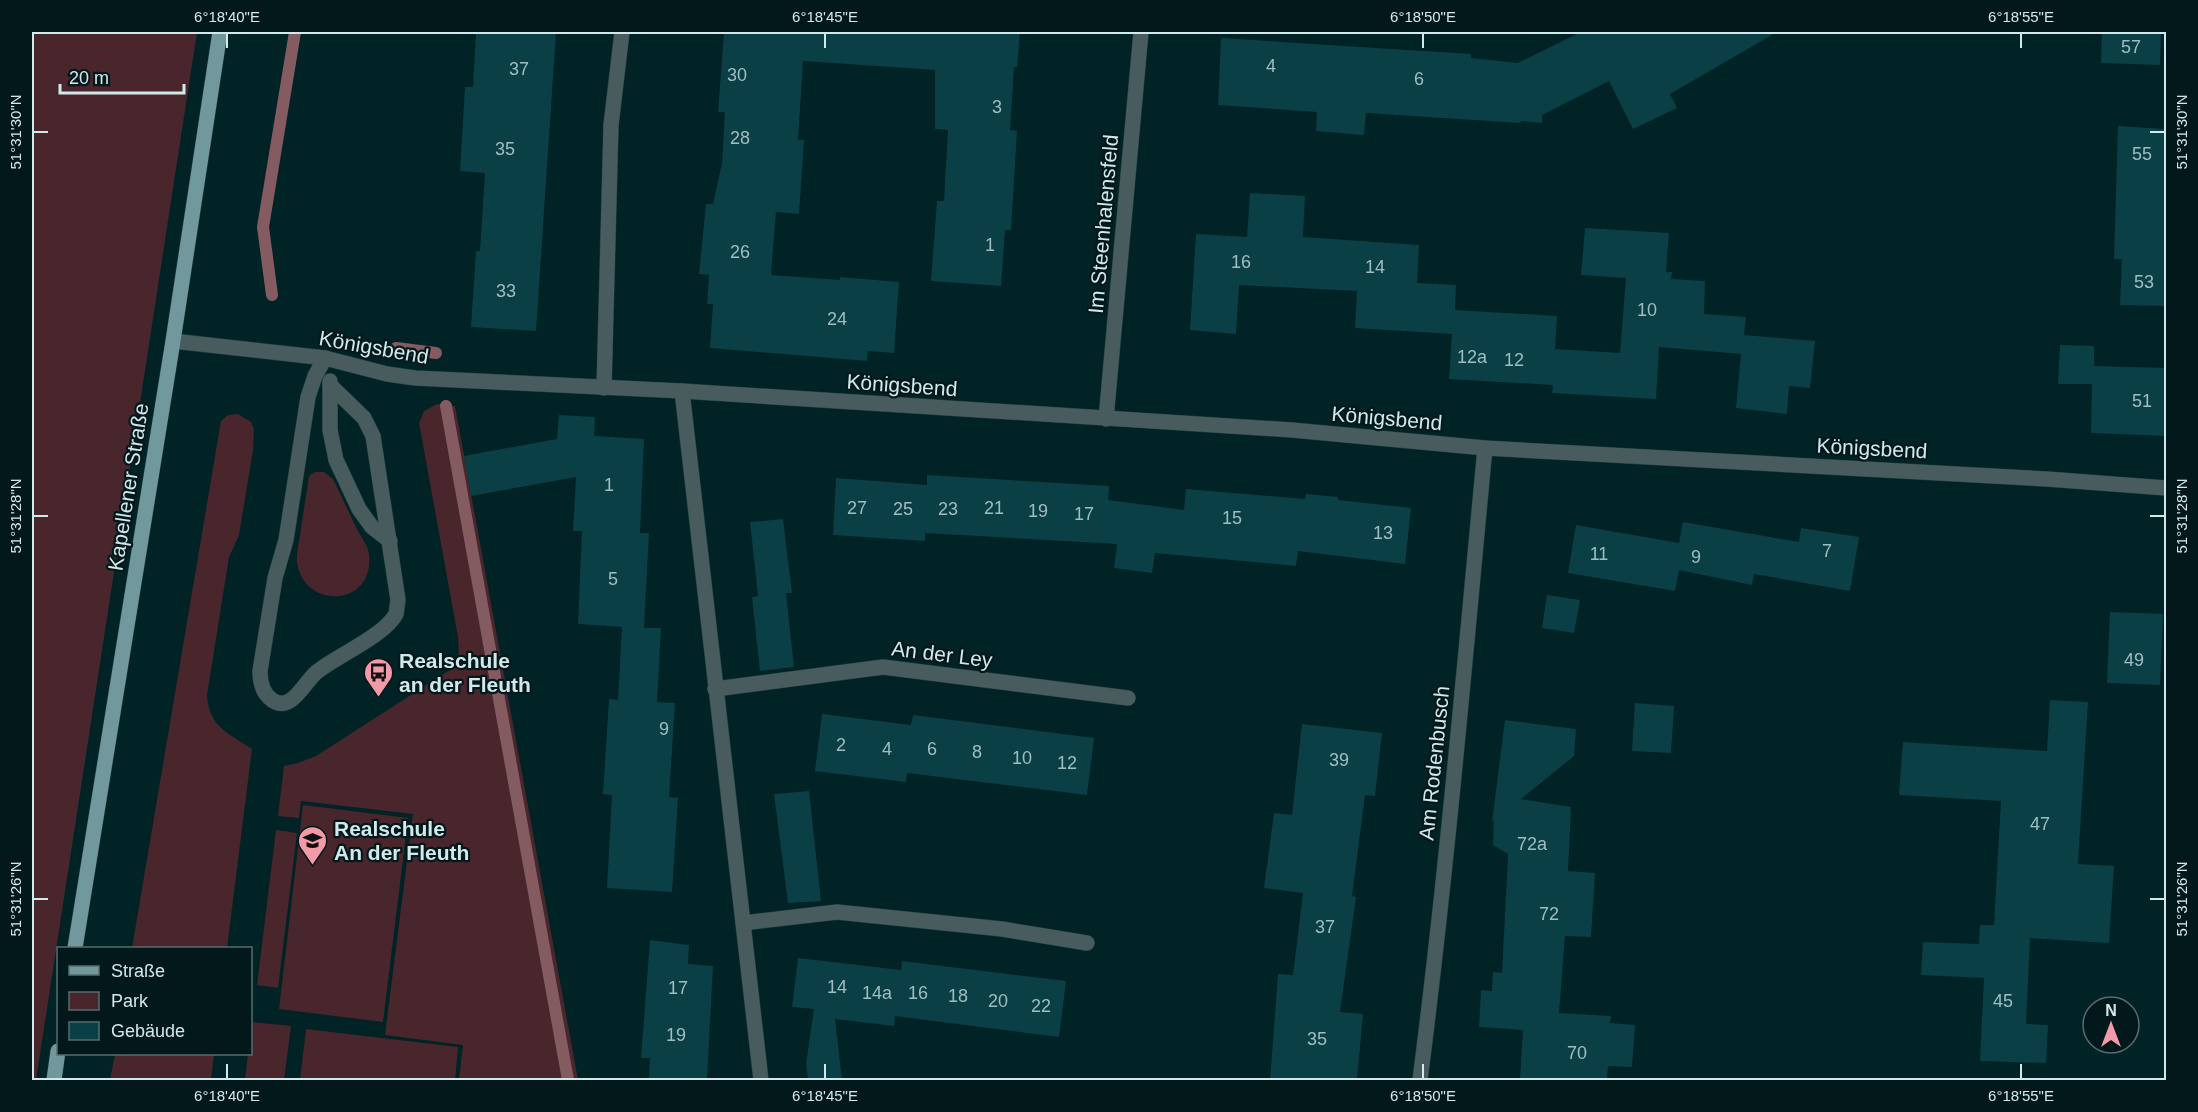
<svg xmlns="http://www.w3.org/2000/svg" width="2198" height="1112" viewBox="0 0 2198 1112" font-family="Arial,sans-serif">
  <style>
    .green { fill: #48262c }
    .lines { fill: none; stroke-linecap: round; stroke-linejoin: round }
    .stream { stroke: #835b61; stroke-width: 12 }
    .building { fill: #0a3f45 }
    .minor-casing { stroke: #1e3f42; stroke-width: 16 }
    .major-casing { stroke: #1e3f42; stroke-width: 16 }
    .minor { stroke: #485b5d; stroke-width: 15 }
    .major { stroke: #70989d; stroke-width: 15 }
    .ticks { fill: none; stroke: #d2e9ec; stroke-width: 2 }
    .labels { text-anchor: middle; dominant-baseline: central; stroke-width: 4.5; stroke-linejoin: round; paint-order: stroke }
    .number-label { font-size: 18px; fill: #a0bec2 }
    .street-label { font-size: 21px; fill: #d2e9ec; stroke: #03181b }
    .poi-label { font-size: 21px; font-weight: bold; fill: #d2e9ec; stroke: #03181b; text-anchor: start }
    .neatline { fill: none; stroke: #d2e9ec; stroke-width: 2 }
    .ticks-label { font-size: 15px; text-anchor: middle; fill: #d2e9ec }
  </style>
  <rect width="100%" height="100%" fill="#012326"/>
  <g class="green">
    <path d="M32,32H197L36,1080H32V909L33,888L32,887Z"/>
    <path d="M437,404L455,406L578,1080H459L463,1045L385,1035L413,814L301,801L299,818L278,816L284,766L298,763L316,756L453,668L459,653L458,637L419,423L424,411Z"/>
    <path d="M238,414L251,422L254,429L253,450L239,535L229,557L207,695C209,727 228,733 252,749L227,948H132L221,421L228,415Z"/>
    <path d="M315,472H324L333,479C342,497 350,515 359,533C363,539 368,547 369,554C375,608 303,610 297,562C296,553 299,543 300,535C303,515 306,496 309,476Z"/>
    <path d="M303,805L408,818L383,1022L279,1009Z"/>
    <path d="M276,830L297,833L278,988L257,985Z"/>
    <path d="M252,1022L291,1026L284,1080H245L248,1054H250Z"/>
    <path d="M306,1029L458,1047L455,1080H300Z"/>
    <path d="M115,1054H214L211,1080H110Z"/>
  </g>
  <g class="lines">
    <g class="stream">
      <path d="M272,295L263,227L295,32"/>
      <path d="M396,348L436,353"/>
      <path d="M446,406L568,1080"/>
    </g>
  </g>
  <g class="building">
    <path d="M487,32H556L536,331L471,327L476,251H480L485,173L460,171L465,87H473L476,33L486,34Z"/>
    <path d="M724,32H1020L1017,67H1014L1010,130L1017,131L1011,230H1005L1001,286L931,281L937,201H944L948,130L935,129V70L803,61L798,140H804L799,214L776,212L771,275L840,280V277L899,282L894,353L868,351L867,361L710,348L713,304H707L709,275L699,274L706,204H713L722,163L725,112H718Z"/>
    <path d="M1581,32H1777L1670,94L1677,108L1633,129L1609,81L1542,115V123L1521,121L1520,123L1366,113L1364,135L1316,131L1317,112L1218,105L1221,38L1471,54V58L1518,63Z"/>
    <path d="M2102,32H2161L2160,65L2101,63Z"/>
    <path d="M2118,126L2166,129V306L2120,305L2122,259H2114Z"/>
    <path d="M1250,193L1305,196L1303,237L1419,245L1417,283L1456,285L1455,310L1557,316L1555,349L1620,353L1626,278L1581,275L1585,228L1669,233L1666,272H1672L1671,279L1705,281L1704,314L1746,317L1744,335L1815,341L1810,388L1789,386L1787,414L1736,408L1741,354L1659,347L1656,399L1552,393L1553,385L1449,379L1452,334L1355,328L1357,291L1239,285L1236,334L1190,330L1196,234L1247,237Z"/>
    <path d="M2060,345L2094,346V366L2166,368V436L2091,433L2092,384H2058Z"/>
    <path d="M559,415L595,417L594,436L644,439L640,533H649L644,628H661L657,702L675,703L669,797L678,798L672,892L607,888L612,795L603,794L609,699L618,700L622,627L578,624L582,531H573L576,477L471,496L464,456L557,439Z"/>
    <path d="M927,475L1109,486L1108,500L1184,510L1186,489L1305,499L1306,494L1338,497V500L1411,508L1405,564L1298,551L1296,566L1155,553L1152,573L1114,568L1117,544L925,533V541L833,535L836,478L927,485Z"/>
    <path d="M783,519L792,593H786L794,667L760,671L752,597L758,596L750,522Z"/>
    <path d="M1683,522L1799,542L1801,528L1859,537L1850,591L1754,574L1752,585L1679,570L1675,591L1568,573L1576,525L1679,543Z"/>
    <path d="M1547,595L1580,600L1574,633L1542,628Z"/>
    <path d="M2110,612L2163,614L2160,685L2107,683Z"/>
    <path d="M2050,700L2088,702L2078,864L2114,866L2109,943L2030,938L2026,1024L2048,1025L2046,1063L1980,1061L1984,978L1921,975L1923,942L1979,944L1980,925H1994L2001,801L1899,795L1903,742L2047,751Z"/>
    <path d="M1635,703L1674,706L1671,753L1632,751Z"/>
    <path d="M822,714L911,725L913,715L1094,738L1087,795L907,773L906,782L815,771Z"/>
    <path d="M1505,720L1576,729L1574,756L1521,799L1571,807L1568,871L1595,873L1591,937L1565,936L1559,1013L1611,1016L1610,1023L1635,1025L1632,1067L1608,1066L1607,1080H1520L1523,1030L1479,1027L1481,990L1492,991L1493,972L1502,973L1508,854L1493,845L1494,820L1492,822Z"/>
    <path d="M1302,724L1382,733L1375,796L1365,795L1352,896L1356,897L1340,1012L1363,1014L1357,1080H1270L1278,974L1293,975L1303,893L1264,888L1274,813L1292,815Z"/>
    <path d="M809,791L821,901L788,903L774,794Z"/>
    <path d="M650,940L689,945L688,964L713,966L707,1080H649L650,1058H641Z"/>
    <path d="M798,958L901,970L902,961L1066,981L1059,1037L895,1016L894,1026L835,1019L842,1080H808L806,1064L814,1009L792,1007Z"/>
  </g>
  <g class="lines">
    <defs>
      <g id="minor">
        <path d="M173,341L325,358L387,374L415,378L682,391L1292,430L1485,448L2047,479L2166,488"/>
        <path d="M325,358L315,376L308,397L286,540L275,578L260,671C260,682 262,693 272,700C292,714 305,680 318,671C337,656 385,635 396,614C397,610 397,604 398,600L373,436L364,418L331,386"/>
        <path d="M330,381V430L336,460L359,509L372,527L390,541"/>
        <path d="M604,388L611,125L622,32"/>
        <path d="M682,391L761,1080"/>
        <path d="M1106,419L1141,32"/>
        <path d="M715,689L883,667L1128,698"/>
        <path d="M743,923L837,912L1002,929L1087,943"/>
        <path d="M1420,1080C1447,870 1465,659 1485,448"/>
      </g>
      <g id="major">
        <path d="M75,948L173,341L220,32"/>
        <path d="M54,1080L58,1051"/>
      </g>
    </defs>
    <use href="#minor" class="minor-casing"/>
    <use href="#major" class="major-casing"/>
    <use href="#minor" class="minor"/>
    <use href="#major" class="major"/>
  </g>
  <path class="ticks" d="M227,33V48M825,33V48M1423,33V48M2021,33V48M33,132H48M2150,132H2165M33,516H48M2150,516H2165M33,899H48M2150,899H2165M227,1064V1079M825,1064V1079M1423,1064V1079M2021,1064V1079"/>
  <defs>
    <symbol id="bus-pin" viewBox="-11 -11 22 30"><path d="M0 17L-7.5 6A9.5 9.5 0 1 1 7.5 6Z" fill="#f39aa9" stroke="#03181b"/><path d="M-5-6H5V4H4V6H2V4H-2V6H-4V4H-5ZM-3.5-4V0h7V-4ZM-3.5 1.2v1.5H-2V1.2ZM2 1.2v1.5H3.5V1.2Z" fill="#111"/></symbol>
    <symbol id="school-pin" viewBox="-11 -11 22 30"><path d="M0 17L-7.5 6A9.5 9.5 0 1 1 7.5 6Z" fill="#f39aa9" stroke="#03181b"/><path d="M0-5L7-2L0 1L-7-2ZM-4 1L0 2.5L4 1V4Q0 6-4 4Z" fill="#111"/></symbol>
  </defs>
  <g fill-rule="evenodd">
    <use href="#bus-pin" x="362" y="656" width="33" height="45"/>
    <use href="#school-pin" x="296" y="824" width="33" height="45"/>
  </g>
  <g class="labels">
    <g class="number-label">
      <text x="2131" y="47">57</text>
      <text x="1271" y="66">4</text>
      <text x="519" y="69">37</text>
      <text x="737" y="75">30</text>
      <text x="1419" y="79">6</text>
      <text x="997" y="107">3</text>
      <text x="740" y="138">28</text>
      <text x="505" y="149">35</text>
      <text x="2142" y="154">55</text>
      <text x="990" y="245">1</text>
      <text x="740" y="252">26</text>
      <text x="1241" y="262">16</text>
      <text x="1375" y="267">14</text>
      <text x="2144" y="282">53</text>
      <text x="506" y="291">33</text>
      <text x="1647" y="310">10</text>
      <text x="837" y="319">24</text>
      <text x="1472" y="357">12a</text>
      <text x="1514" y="360">12</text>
      <text x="2142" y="401">51</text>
      <text x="609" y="485">1</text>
      <text x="857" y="508">27</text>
      <text x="994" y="508">21</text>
      <text x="903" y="509">25</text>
      <text x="948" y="509">23</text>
      <text x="1038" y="511">19</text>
      <text x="1084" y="514">17</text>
      <text x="1232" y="518">15</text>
      <text x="1383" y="533">13</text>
      <text x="1827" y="551">7</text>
      <text x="1599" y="554">11</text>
      <text x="1696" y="557">9</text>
      <text x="613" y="579">5</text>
      <text x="2134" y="660">49</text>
      <text x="664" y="729">9</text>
      <text x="841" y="745">2</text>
      <text x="887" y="749">4</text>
      <text x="932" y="749">6</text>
      <text x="977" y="752">8</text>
      <text x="1022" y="758">10</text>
      <text x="1339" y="760">39</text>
      <text x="1067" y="763">12</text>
      <text x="2040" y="824">47</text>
      <text x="1532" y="844">72a</text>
      <text x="1549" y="914">72</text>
      <text x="1325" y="927">37</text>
      <text x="837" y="987">14</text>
      <text x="678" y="988">17</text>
      <text x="877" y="993">14a</text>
      <text x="918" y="993">16</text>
      <text x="958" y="996">18</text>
      <text x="998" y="1001">20</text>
      <text x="2003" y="1001">45</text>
      <text x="1041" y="1006">22</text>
      <text x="676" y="1035">19</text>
      <text x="1317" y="1039">35</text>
      <text x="1577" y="1053">70</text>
    </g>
    <g class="street-label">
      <text transform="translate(1103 224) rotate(-85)">Im Steenhalensfeld</text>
      <text transform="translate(374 347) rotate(10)">Königsbend</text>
      <text transform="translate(902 385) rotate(4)">Königsbend</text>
      <text transform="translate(1387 418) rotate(5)">Königsbend</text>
      <text transform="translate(1872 448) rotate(3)">Königsbend</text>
      <text transform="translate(128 487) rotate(-81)">Kapellener Straße</text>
      <text transform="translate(942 654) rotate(7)">An der Ley</text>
      <text transform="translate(1434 763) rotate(-84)">Am Rodenbusch</text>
    </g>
    <g class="poi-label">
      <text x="399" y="660">Realschule<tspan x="399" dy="24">an der Fleuth</tspan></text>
      <text x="334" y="828">Realschule<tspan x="334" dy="24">An der Fleuth</tspan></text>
    </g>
  </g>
  <rect width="2198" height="1112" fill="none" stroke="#03181b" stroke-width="66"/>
  <rect x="57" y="947" width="195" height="108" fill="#03181b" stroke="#566c6f" stroke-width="1.5"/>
  <rect x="69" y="966" width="30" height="9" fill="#70989d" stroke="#566c6f" stroke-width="1.5"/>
  <text x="111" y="977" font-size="18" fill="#d2e9ec">Straße</text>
  <rect x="69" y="992" width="30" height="18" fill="#48262c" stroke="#566c6f" stroke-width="1.5"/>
  <text x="111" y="1007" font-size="18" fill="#d2e9ec">Park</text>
  <rect x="69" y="1022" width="30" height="18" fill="#0a3f45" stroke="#566c6f" stroke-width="1.5"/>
  <text x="111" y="1037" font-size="18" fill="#d2e9ec">Gebäude</text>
  <g transform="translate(2111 1025)"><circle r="28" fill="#03181b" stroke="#566c6f" stroke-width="1.5"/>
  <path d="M0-4.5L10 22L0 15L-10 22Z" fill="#f39aa9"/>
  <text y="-9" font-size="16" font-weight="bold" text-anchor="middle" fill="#d2e9ec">N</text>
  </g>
  <path d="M60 84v9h124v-9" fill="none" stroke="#d2e9ec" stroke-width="3"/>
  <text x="69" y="84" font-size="18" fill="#d2e9ec" stroke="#03181b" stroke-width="4.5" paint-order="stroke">20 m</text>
  <rect x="33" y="33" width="2132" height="1046" class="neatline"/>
  <g class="ticks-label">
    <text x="227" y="22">6°18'40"E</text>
    <text x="825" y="22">6°18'45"E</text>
    <text x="1423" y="22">6°18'50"E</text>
    <text x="2021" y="22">6°18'55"E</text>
    <text transform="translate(16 132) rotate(-90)" y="5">51°31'30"N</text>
    <text transform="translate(2182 132) rotate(-90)" y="5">51°31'30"N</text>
    <text transform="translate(16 516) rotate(-90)" y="5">51°31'28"N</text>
    <text transform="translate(2182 516) rotate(-90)" y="5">51°31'28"N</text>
    <text transform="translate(16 899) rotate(-90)" y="5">51°31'26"N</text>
    <text transform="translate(2182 899) rotate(-90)" y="5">51°31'26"N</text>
    <text x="227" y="1101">6°18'40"E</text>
    <text x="825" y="1101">6°18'45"E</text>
    <text x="1423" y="1101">6°18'50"E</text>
    <text x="2021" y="1101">6°18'55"E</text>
  </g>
</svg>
